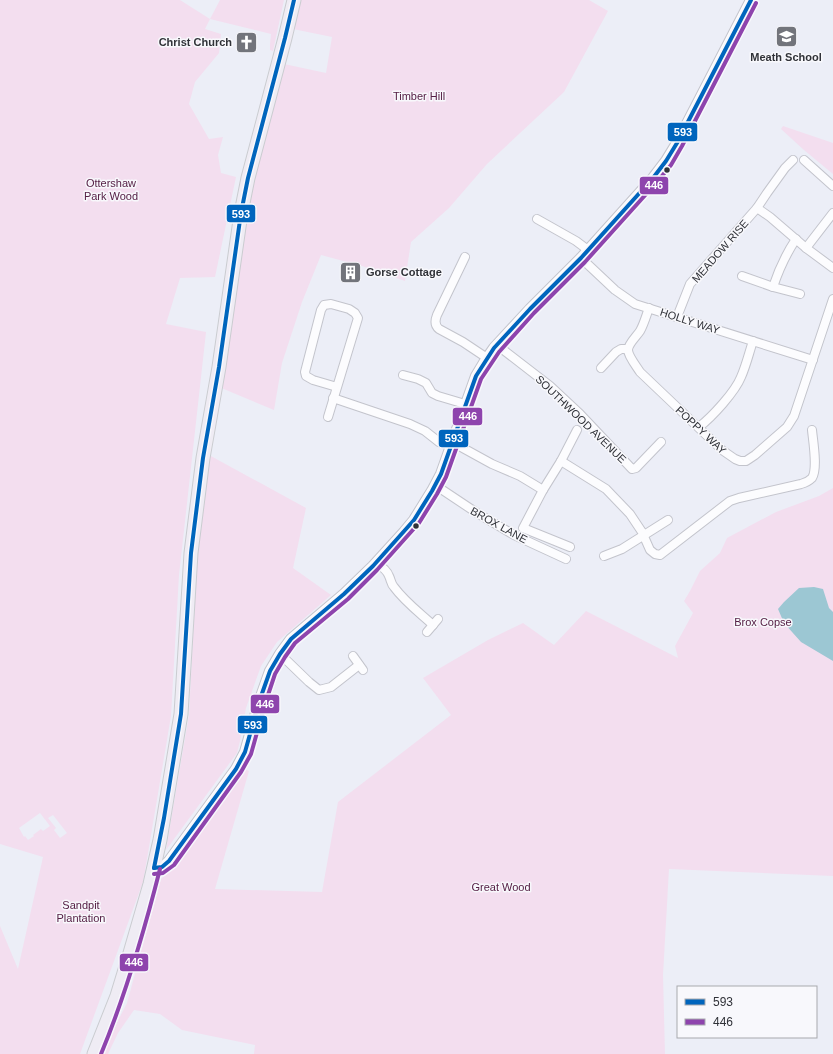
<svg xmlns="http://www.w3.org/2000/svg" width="833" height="1054" viewBox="0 0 833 1054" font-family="Helvetica,sans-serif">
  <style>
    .green { fill: #f3deef; fill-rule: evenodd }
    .water { fill: #9cc7d3 }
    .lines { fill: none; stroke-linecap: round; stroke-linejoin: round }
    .minor-casing { stroke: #c3c4cc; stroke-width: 10 }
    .tertiary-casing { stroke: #c3c4cc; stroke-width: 12 }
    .primary-casing { stroke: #caccd0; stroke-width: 15 }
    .minor { stroke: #fcfcfe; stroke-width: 8 }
    .tertiary { stroke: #fcfcfe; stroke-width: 10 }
    .primary { stroke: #efecf4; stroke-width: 13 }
    .bus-1-casing { stroke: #f8f8fc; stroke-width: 7 }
    .bus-2-casing { stroke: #f8f8fc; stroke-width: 7 }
    .bus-1 { stroke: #0065bd; stroke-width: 4 }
    .bus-2 { stroke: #8e44ad; stroke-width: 4 }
    .bus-dot { fill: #303238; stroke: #f8f8fc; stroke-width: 1.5 }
    .labels { text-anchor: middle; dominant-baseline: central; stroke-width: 3; stroke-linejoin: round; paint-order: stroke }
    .poi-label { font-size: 11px; font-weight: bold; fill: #303238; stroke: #f8f8fc; text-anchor: end }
    .park-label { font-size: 11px; fill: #562046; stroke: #f8f8fc }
    .street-label { font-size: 11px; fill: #303238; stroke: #f8f8fc }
    .line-badge { stroke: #f8f8fc; stroke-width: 1.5 }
    .badge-label { font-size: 11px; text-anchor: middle; font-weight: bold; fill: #fff }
  </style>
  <rect width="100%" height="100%" fill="#eceef7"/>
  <g class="green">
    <path d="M0,0H180L210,19L220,0H284L273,51L270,50V44L271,34L210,19L205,29L221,34L219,53L195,82L189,104L209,139L223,137L218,155L221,173L236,177L215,277L180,278L166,324L206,332L179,575L171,716L147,859L143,882L80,1054H0V926L18,969L43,857L0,844ZM40,813L50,826L43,831L41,829L33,835L34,836L28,840L25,836L24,837L19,828ZM53,815L67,833L60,838L54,830L56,828L48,818Z"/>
    <path d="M299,0H589L608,11L564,92L487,164L449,208L411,242L405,281L362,266L321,255L302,302L282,363L274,410L219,387L249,198L284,64L326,73L332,37L293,29Z"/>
    <path d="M783,126L833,143V174L804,150L781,129Z"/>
    <path d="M209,455L306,508L293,568L331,595L277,642L261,666L246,708L240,741L237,753L166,850L189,715L199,523Z"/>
    <path d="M833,488V876L669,869L663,975L665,1054H254L255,1045L182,1030L160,1014L134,1010L118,1033L108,1054H102L106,1044L127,1003L161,879L173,869L243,768L249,771L215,889L322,892L338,802L451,715L423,678L488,640L523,623L554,645L586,611L678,658L675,646L693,613L684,601L690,591L700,571L720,553L727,538L776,512L819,496Z"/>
  </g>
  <path class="water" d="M814,587L823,589L829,608L833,612V661L801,642L784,623L778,609L784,602L799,588Z"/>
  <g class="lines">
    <defs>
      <g id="minor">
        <path d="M804,160L833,186"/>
        <path d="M757,208L770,217L806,248L833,268"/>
        <path d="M537,219L576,241L588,250"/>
        <path d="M806,248L833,213"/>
        <path d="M465,257L437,315C435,320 434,325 439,329L463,342L487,358"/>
        <path d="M581,258L615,290L635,304L813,360"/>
        <path d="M742,276L773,287L800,294"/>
        <path d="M773,287C779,269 786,254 796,239"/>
        <path d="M649,308C646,316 644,324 640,331C636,337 628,344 628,350C628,356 637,367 640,372L722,450L735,459L740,461H746L755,455L787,427L794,416L833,299"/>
        <path d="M677,317L690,284L757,208L767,193L785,168L793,160"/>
        <path d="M497,345L550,386L580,414L632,469L636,468L661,442"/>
        <path d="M601,368L616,352L621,349H628"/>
        <path d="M403,375L418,379L426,383L432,393L438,396L465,404"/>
        <path d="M333,398L410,424L425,431L439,442L451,446"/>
        <path d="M328,417L358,318L355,313L349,309L331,304L324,305L321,310L305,372L306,376L313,380L337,387"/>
        <path d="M699,427C712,417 735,392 741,377C746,366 749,353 753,341"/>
        <path d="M452,442L492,464L520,476L543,490L561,461L577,430"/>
        <path d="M561,461L606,489L630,514L642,532L650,550L655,554L660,555L730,501L739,498L801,484C805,483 809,481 812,478C818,469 813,441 812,430"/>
        <path d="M435,485L477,513L514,535L566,559"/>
        <path d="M543,490L523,528L570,547"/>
        <path d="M604,556L622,549L668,520"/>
        <path d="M376,563C381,566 387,570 389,576C391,580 391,584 394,587C405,602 420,613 433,625"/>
        <path d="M427,632L438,619"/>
        <path d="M280,654L309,682L319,690L331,687L359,665"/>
        <path d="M353,656L363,670"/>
      </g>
      <path id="tertiary" d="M154,868C161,869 164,866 169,861L236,769L245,752L259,702L270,671L280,654L291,639L344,594L373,566L404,532L414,520L432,491L441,474L476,376L485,361L494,348L530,309L581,258L653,178L666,161L677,143L751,0"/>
      <path id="primary" d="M94,1054L117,996L128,960L150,884L160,840L181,714L191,553L203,458L219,367L241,213L248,178L285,38L294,0"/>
    </defs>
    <use href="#minor" class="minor-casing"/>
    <use href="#tertiary" class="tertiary-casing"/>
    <use href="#primary" class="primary-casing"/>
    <use href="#minor" class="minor"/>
    <use href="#tertiary" class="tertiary"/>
    <use href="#primary" class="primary"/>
    <defs>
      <g id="bus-1">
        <path d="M154,868L162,867L169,861L236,769L245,752L259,702L270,671L280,654L291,639L344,594L373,566L414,520L432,491L441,474L476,376L494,348L530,309L581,258L653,178L666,161L677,143L751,0"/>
        <path d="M154,868L164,818L181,714L191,553L203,458L219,367L241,213L248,178L285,38L294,0"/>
      </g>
      <g id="bus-2">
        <path d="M154,874L163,873L174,865L241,772L251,754L265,704L275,674L285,657L295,643L348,599L377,570L419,523L437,494L446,477L481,379L499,352L534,313L585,262L657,182L671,165L682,146L756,3"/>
        <path d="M101,1054C126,994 144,932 160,869"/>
      </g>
    </defs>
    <use href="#bus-1" class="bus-1-casing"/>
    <use href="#bus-2" class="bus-2-casing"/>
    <use href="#bus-1" class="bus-1"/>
    <use href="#bus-2" class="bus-2"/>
  </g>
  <defs>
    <symbol id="school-square" viewBox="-11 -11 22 22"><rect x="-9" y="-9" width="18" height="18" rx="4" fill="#72747b" stroke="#f8f8fc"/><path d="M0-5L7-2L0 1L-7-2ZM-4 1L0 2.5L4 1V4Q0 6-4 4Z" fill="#fff"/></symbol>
    <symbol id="church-square" viewBox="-11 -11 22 22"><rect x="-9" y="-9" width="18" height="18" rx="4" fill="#72747b" stroke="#f8f8fc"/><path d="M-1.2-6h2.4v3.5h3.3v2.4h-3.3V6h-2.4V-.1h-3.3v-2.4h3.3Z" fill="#fff"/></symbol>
    <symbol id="building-square" viewBox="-11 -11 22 22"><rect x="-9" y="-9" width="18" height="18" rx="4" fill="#72747b" stroke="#f8f8fc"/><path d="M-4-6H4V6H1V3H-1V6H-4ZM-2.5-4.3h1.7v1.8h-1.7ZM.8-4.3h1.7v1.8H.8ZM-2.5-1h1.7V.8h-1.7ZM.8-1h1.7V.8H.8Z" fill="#fff"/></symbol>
  </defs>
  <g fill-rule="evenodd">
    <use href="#school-square" x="774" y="24" width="25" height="25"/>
    <use href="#church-square" x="234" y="30" width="25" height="25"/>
    <use href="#building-square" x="338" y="260" width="25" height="25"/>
  </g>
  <g class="bus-dot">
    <circle cx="667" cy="170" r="3.5"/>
    <circle cx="416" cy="526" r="3.5"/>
  </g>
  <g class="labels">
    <g class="poi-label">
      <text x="232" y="42">Christ Church</text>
      <text x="786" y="57" text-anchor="middle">Meath School</text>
      <text x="366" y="272" text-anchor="start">Gorse Cottage</text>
    </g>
    <g class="park-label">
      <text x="419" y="96">Timber Hill</text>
      <text x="111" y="183">Ottershaw<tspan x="111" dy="13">Park Wood</tspan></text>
      <text x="763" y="622">Brox Copse</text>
      <text x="501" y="887">Great Wood</text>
      <text x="81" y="905">Sandpit<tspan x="81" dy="13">Plantation</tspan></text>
    </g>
    <g class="street-label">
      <text transform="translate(720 251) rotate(-49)">MEADOW RISE</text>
      <text transform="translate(690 321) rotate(18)">HOLLY WAY</text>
      <text transform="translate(581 419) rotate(44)">SOUTHWOOD AVENUE</text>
      <text transform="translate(701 430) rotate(43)">POPPY WAY</text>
      <text transform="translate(499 525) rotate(29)">BROX LANE</text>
    </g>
  </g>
  <g class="line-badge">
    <rect x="667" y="122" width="31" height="20" rx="4" fill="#0065bd"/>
    <rect x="639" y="176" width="30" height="19" rx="4" fill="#8e44ad"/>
    <rect x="226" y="204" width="30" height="19" rx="4" fill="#0065bd"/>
    <rect x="452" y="407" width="31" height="19" rx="4" fill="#8e44ad"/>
    <rect x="438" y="429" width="31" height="19" rx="4" fill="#0065bd"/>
    <rect x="250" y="694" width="30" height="20" rx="4" fill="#8e44ad"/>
    <rect x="237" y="715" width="31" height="19" rx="4" fill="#0065bd"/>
    <rect x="119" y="953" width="30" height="19" rx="4" fill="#8e44ad"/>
  </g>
  <g class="badge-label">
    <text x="683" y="136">593</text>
    <text x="654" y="189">446</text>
    <text x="241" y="218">593</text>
    <text x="468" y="420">446</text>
    <text x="454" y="442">593</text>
    <text x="265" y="708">446</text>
    <text x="253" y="729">593</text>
    <text x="134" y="966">446</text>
  </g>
  <rect x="677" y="986" width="140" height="52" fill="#f8f8fc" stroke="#a8a9ae"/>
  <rect x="685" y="999" width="20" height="6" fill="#0065bd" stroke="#a8a9ae"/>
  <text x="713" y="1006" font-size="12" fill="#303238">593</text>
  <rect x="685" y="1019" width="20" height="6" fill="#8e44ad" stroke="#a8a9ae"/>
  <text x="713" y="1026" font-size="12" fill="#303238">446</text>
</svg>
